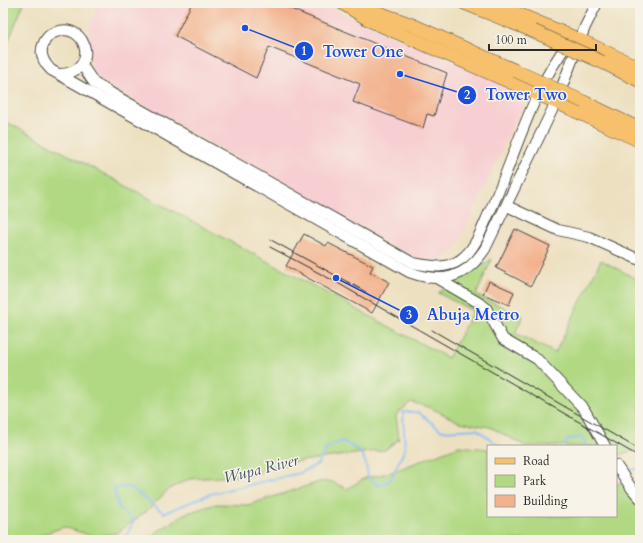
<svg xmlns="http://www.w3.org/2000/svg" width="643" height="543" viewBox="0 0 643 543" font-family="Cardo,serif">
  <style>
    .built { fill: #f7cfd2 }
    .green { fill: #b1d983; stroke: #6e8257 }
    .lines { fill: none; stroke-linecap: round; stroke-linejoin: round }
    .stream { stroke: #84baf3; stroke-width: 2 }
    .building { fill: #f3b28e }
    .minor-casing { stroke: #484641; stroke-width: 12 }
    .major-casing { stroke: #484641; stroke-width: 14 }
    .minor { stroke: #fff; stroke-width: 10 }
    .major { stroke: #f7c06c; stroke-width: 13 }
    .tram { stroke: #2b2b2b; stroke-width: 1 }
    .major-bridge-casing { stroke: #484641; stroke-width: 14; stroke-linecap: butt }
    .major-bridge { stroke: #f7c06c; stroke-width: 13 }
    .labels { text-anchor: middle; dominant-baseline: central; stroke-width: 3; stroke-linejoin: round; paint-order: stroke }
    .water-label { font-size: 16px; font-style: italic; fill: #465667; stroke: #f7f3e8 }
    .leader { fill: none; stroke: #1d4ed8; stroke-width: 1.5 }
    .callout-dot { fill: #1d4ed8; stroke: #f7f3e8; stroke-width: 1.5 }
    .mark-label { font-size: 12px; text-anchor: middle; font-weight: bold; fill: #fff }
    .callout-label { font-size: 16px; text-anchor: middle; font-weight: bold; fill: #1d4ed8; stroke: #f7f3e8; stroke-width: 3; stroke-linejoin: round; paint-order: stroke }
  </style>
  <rect width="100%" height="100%" fill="#f7f3e8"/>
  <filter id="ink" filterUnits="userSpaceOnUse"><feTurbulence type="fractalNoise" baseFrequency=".025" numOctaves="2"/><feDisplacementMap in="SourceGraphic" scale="8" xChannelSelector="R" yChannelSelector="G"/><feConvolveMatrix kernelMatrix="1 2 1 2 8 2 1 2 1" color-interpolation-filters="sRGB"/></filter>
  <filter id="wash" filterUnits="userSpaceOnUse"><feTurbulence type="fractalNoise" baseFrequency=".012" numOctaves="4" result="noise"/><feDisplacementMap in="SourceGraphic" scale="16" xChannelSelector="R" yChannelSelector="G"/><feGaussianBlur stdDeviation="0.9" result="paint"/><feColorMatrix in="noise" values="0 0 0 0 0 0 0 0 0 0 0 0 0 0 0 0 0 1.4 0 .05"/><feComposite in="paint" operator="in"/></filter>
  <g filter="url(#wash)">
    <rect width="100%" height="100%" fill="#ede0c0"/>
    <path class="built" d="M99,3H318L528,94L456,249L446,257L430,262L415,259L93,77L88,30Z"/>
    <g class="green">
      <path d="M3,3H24L3,54Z"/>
      <path d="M3,120L448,358L473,311L438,293L492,259L476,295L523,316L515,333L555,353L601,260L640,281V448L616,456V446H525L490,427L459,422L431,408L411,402L396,415L399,439L385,450L294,462L251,475L189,479L168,490L148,510L117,533L96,537L63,527L28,540H3Z"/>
      <path d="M459,446L488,449V516H616V485L625,480L640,498V540H145L184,514L216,504L248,505L319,482L330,481L347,489L365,478L389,473Z"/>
    </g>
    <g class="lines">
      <g class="stream">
        <path d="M564,446L568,439L582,437L586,446"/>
        <path d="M625,471L640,468"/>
        <path d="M124,540L134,521L118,507L114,488L130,487L164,513L210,494L300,473L318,464L327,448L342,441C361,450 366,455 368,477L379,486L390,480L405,449L403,412H418L442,431L476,429L500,446"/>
      </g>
    </g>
    <g id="blocks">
      <g class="building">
        <path d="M192,3H276L447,73L434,116L427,114L423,128L353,102L360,84L269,47L256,78L175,36Z"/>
        <path d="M515,229L550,246L531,286L496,268Z"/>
        <path d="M304,234L326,246L328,243L373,266L370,272L389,282L372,313L286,266Z"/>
        <path d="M489,281L514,292L509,305L483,294Z"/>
      </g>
    </g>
  </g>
  <g filter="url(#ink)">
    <use href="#blocks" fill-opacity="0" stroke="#484641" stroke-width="1"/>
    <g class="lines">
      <defs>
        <g id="minor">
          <path d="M82,65L94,83L123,100L413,263C429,266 446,270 460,260C476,249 482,228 490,211C516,155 531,90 570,41"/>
          <path d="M59,74C101,74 87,20 56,32C49,34 45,39 43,45C39,55 44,63 51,70L409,272C442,284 465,279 485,249L556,102L585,27L597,3"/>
          <path d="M507,206L558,230L589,237L640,260"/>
          <path d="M438,279L481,304L486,308L503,339L537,359L584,409L605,446"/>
          <path d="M616,465L632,489L640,498"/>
        </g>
        <g id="major">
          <path d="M342,3L371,21L556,102L640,141"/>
          <path d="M464,3L533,31"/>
          <path d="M492,3L580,40L640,68"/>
          <path d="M355,4L410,24L516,71"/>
          <path d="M602,62L640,81"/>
          <path d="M584,102L640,129"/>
        </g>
      </defs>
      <use href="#minor" class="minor-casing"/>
      <use href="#major" class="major-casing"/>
      <use href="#minor" class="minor"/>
      <use href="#major" class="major"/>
      <g class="tram">
        <path d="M271,240L366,292"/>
        <path d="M270,247L334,281L640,457"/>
        <path d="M432,330L640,450"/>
      </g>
      <defs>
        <g id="major-bridge">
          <path d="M533,31L602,62"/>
          <path d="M516,71L584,102"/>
        </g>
      </defs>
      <use href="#major-bridge" class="major-bridge-casing"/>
      <use href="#major-bridge" class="major-bridge"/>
    </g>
  </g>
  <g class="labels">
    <g class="water-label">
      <text transform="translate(261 469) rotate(-14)">Wupa River</text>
    </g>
  </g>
  <path class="leader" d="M245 28L304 51M400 74L467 95M336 278L409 315"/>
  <g class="callout-dot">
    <circle cx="245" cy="28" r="4"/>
    <circle cx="400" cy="74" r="4"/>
    <circle cx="336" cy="278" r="4"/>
    <circle cx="304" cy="51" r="10"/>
    <circle cx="467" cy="95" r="10"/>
    <circle cx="409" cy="315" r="10"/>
  </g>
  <g class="mark-label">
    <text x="304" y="55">1</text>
    <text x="467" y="99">2</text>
    <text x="409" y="319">3</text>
  </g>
  <g class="callout-label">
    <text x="363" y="57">Tower One</text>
    <text x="526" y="100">Tower Two</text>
    <text x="473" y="320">Abuja Metro</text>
  </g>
  <rect width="643" height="543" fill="none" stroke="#f7f3e8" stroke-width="16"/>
  <rect x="487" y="445" width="130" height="72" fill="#f7f3e8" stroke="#a5a39c"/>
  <rect x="495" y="458" width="20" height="6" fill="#f7c06c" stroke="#a5a39c"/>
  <text x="523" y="465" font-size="12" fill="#2b2b2b">Road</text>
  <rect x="495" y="475" width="20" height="12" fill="#b1d983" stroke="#a5a39c"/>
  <text x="523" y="485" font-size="12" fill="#2b2b2b">Park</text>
  <rect x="495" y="495" width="20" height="12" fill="#f3b28e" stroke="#a5a39c"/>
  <text x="523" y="505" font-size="12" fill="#2b2b2b">Building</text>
  <path d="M489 44v6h107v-6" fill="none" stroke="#2b2b2b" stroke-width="2"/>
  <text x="495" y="44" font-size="12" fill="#2b2b2b" stroke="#f7f3e8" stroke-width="3" paint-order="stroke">100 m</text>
</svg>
